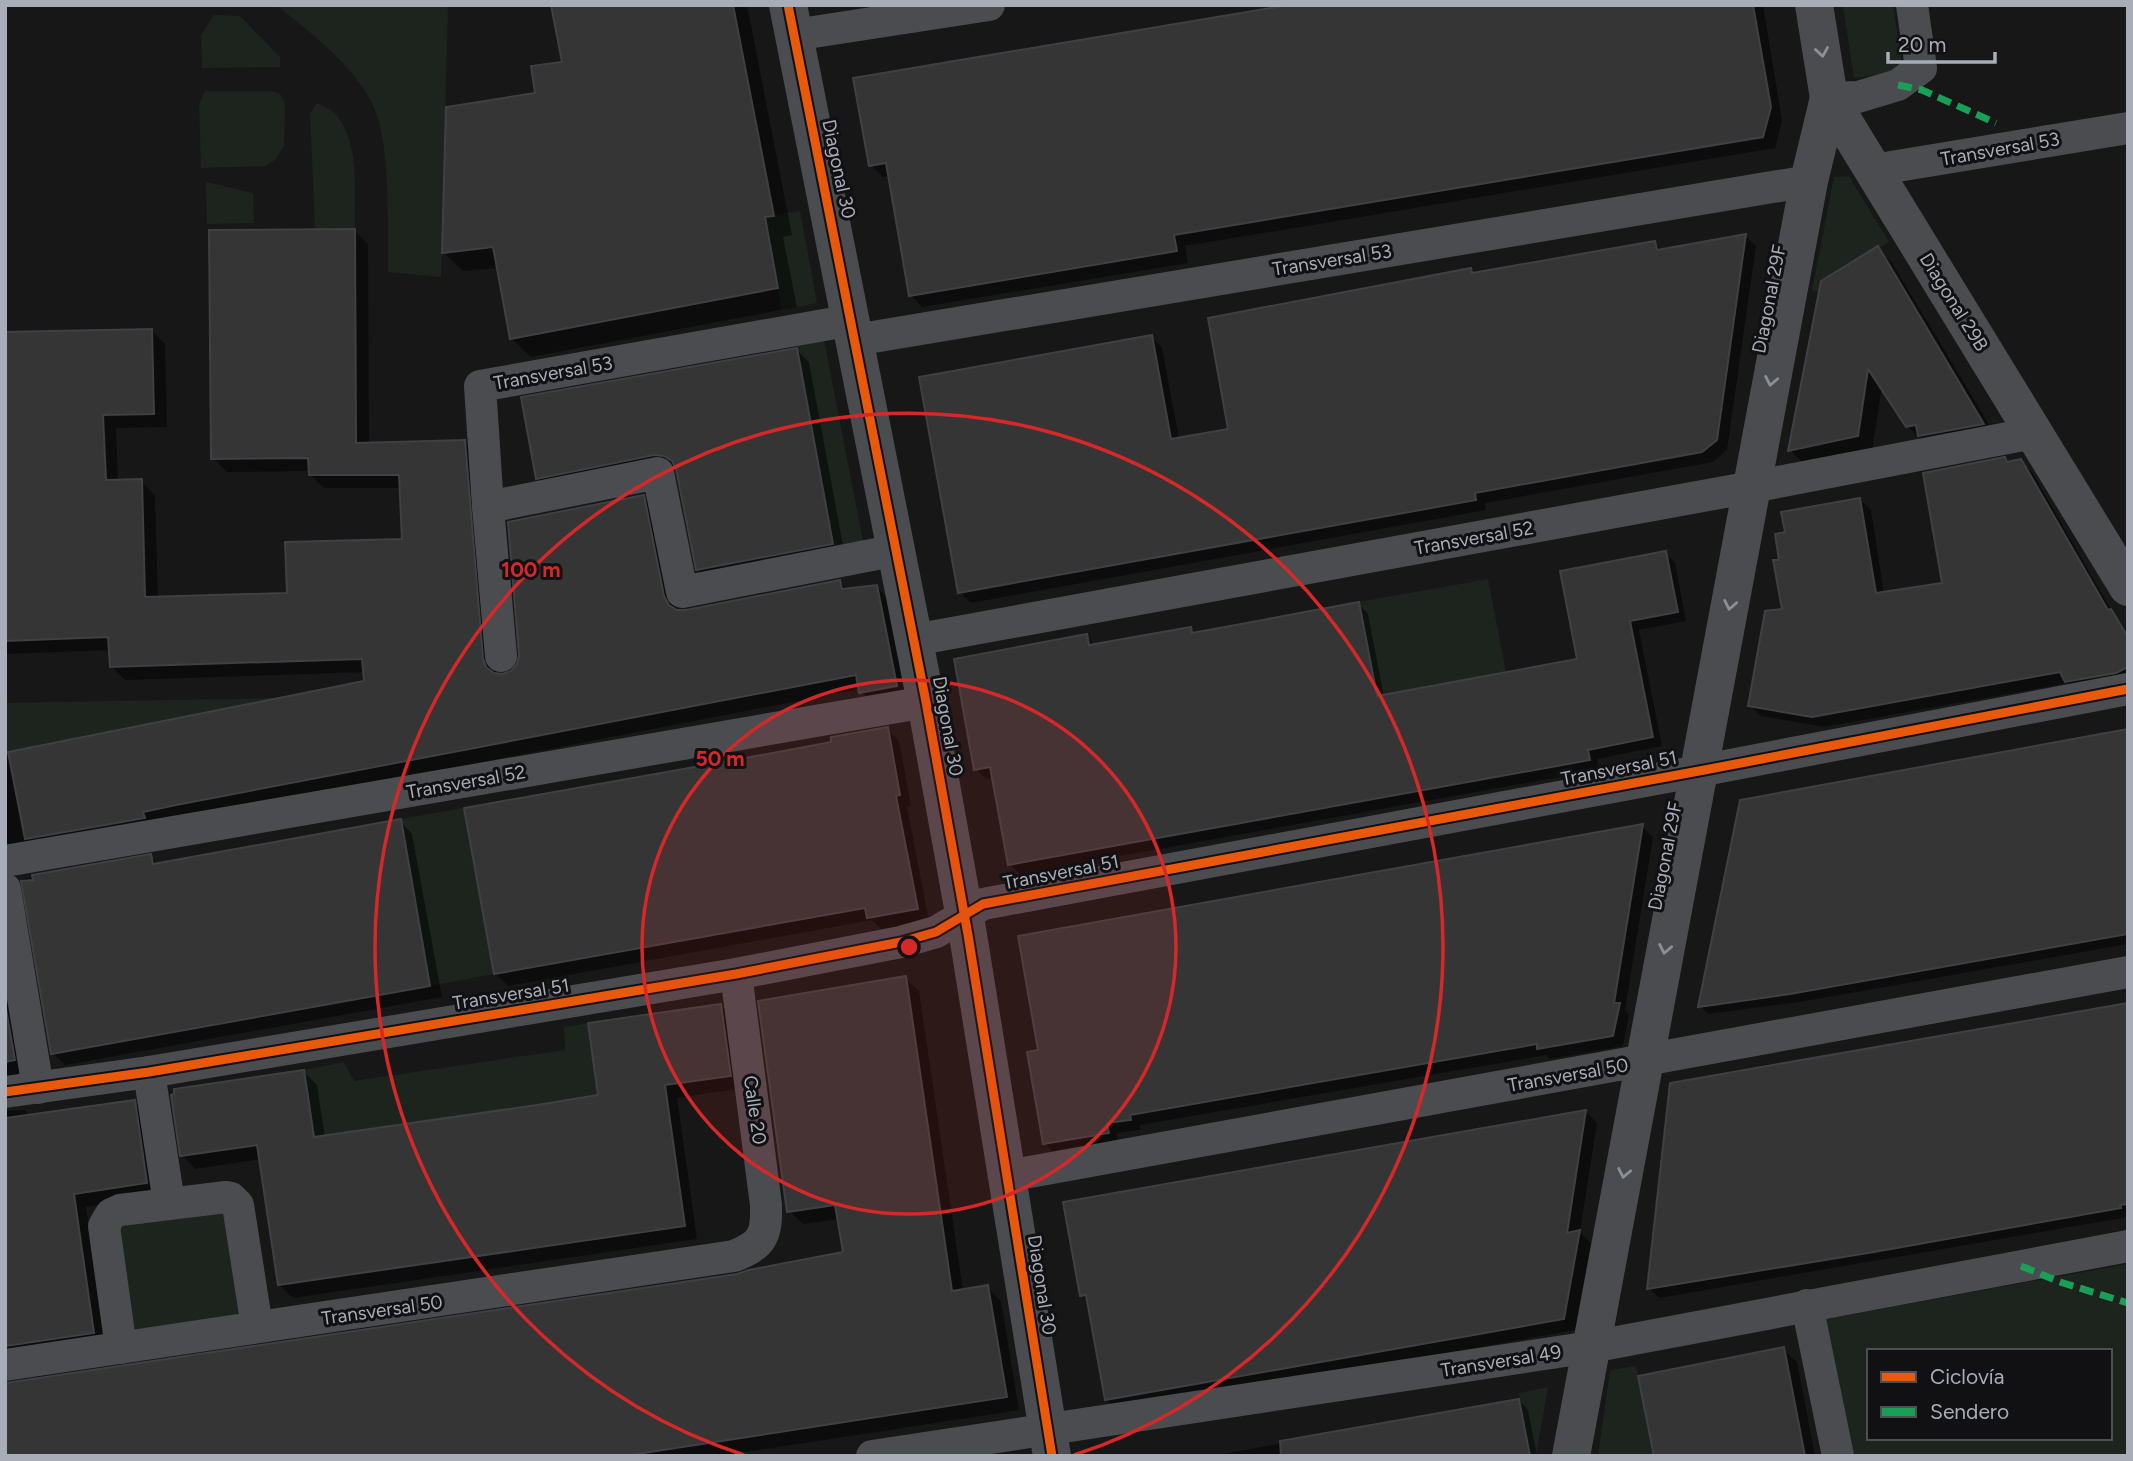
<svg xmlns="http://www.w3.org/2000/svg" width="2133" height="1461" viewBox="0 0 2133 1461" font-family="Figtree,sans-serif">
  <style>
    .green { fill: #1d241e; fill-rule: evenodd }
    .shadow { fill: #0007 }
    .building { fill: #353536; stroke: #3f4043; stroke-width: 2 }
    .lines { fill: none; stroke-linecap: round; stroke-linejoin: round }
    .minor { stroke: #4b4c50; stroke-width: 32 }
    .tertiary { stroke: #4b4c50; stroke-width: 38 }
    .quiet { stroke: #1a9f57; stroke-width: 7; stroke-dasharray: 14 7; stroke-linecap: butt }
    .cycleway-casing { stroke: #111113; stroke-width: 13 }
    .cycleway { stroke: #e8590c; stroke-width: 9 }
    .oneway { stroke: #8c9099 }
    .ring { fill: none; stroke: #d62828; stroke-width: 3.5 }
    .labels { text-anchor: middle; dominant-baseline: central; stroke-width: 6; stroke-linejoin: round; paint-order: stroke }
    .street-label { font-size: 19px; fill: #a8adb8; stroke: #111113 }
    .centre { fill: #d62828; stroke: #111113; stroke-width: 3.5 }
    .ring-label { font-size: 21px; text-anchor: middle; font-weight: bold; fill: #d62828; stroke: #111113; stroke-width: 6; stroke-linejoin: round; paint-order: stroke }
  </style>
  <rect width="100%" height="100%" fill="#171717"/>
  <g class="green">
    <path d="M276,5H448L441,277L388,272C387,226 392,141 371,101C350,62 310,32 276,5Z"/>
    <path d="M1843,5H1893L1903,71L1854,78Z"/>
    <path d="M214,15L240,16L280,57V67L202,68L201,35Z"/>
    <path d="M205,91H273L281,95L285,102L284,146L276,159L266,166L201,168L199,104Z"/>
    <path d="M317,103C321,105 328,108 332,111C361,136 354,194 355,229H315L310,113Z"/>
    <path d="M1849,176L1889,242L1821,280L1819,292L1812,290L1834,177Z"/>
    <path d="M206,182L253,193L254,223L207,224Z"/>
    <path d="M800,211L817,303L782,310L765,217Z"/>
    <path d="M824,340L863,541L834,547L797,346Z"/>
    <path d="M1488,579L1506,672L1443,684L1461,784L1429,790L1410,691L1377,696L1359,602Z"/>
    <path d="M284,698L5,752V703Z"/>
    <path d="M464,808L494,974L430,986L401,819Z"/>
    <path d="M588,1023L599,1095L314,1137L304,1070L344,1062L354,1081L565,1050L564,1027Z"/>
    <path d="M233,1207L249,1318L132,1335L116,1224Z"/>
    <path d="M2128,1264V1456H1852L1826,1319ZM1869,1351H2110V1438H1869Z"/>
    <path d="M1636,1366L1654,1456H1598L1610,1370Z"/>
    <path d="M1548,1387L1536,1455L1530,1456L1519,1393Z"/>
  </g>
  <g class="shadow">
    <path d="M552,5H747L792,235L783,237L797,307L531,357L511,338L498,268L463,271L443,252L537,95L564,63Z"/>
    <path d="M1300,5H1763L1782,120L1775,148L1185,246L1188,263L922,307L910,295L890,176L883,177L871,165Z"/>
    <path d="M354,230L368,244L369,445L464,441L478,455L497,675L512,673L643,497L657,510L677,611L686,612L840,582L848,590L876,587L890,600L909,699L874,706L860,689L156,825L5,863V754L366,683L365,672L125,680L111,666V650L5,654V334L151,330L165,344L167,427L116,428L118,482L141,481L155,495L158,598L289,594L403,541L402,488H324L310,475V471L227,472L213,458Z"/>
    <path d="M1745,236L1756,246L1727,450L1713,462L1485,503L1486,510L971,603L960,592L1152,337L1162,348L1179,439L1230,430L1470,270L1474,274L1655,243L1662,251Z"/>
    <path d="M1878,249L1892,263L1997,438L1922,440L1907,426L1882,387L1872,451L1804,464L1790,450Z"/>
    <path d="M797,350L809,362L845,556L710,582L698,570L677,467L668,466L549,490L537,478Z"/>
    <path d="M2021,461L2032,472L2114,615L2128,633V683L2078,692L2068,683L1824,727L1761,716L1750,705L1784,610L1781,561L1787,533L1860,499L1871,510L1884,594L1944,584L2008,463Z"/>
    <path d="M1666,553L1675,563L1686,621L1639,630L1662,746L1597,759L1599,770L1019,874L1010,864L994,777L986,779L976,769L1086,636L1096,646L1191,629L1196,634L1359,604L1368,614L1384,697L1579,660Z"/>
    <path d="M887,729L899,741L911,806L907,807L929,921L881,929L872,920L508,986L496,974Z"/>
    <path d="M2128,730V944L1800,1002L1708,1014L1700,1006Z"/>
    <path d="M400,821L412,834L442,997L65,1065L53,1053L25,885L22,879L151,856L159,865Z"/>
    <path d="M1642,826L1653,837L1625,1010L1629,1015L1623,1046L1550,1059L1546,1055L1140,1125V1130L1117,1133L1118,1143L1056,1154L1045,1144L1040,1052Z"/>
    <path d="M5,940L29,1085L5,1093Z"/>
    <path d="M905,978L919,991L963,1291L987,1287L1001,1301L1019,1410L720,1456H5L737,1276L845,1254L839,1219L803,1224L789,1211Z"/>
    <path d="M721,1005L734,1019L743,1088L677,1098L697,1239L293,1298L279,1285L261,1159L195,1169L182,1155L304,1072L317,1085L325,1137L600,1096Z"/>
    <path d="M134,1102L148,1115L160,1196L86,1207L107,1346L5,1366V1111L24,1110L31,1116Z"/>
    <path d="M1586,1112L1597,1123L1580,1232L1591,1243L1575,1330L1118,1411L1107,1400L1090,1303L1082,1295L1065,1203Z"/>
    <path d="M2111,1116L2128,1217L1659,1298L1649,1288Z"/>
    <path d="M1783,1349L1797,1362L1815,1456H1656Z"/>
    <path d="M1519,1400L1528,1410L1537,1456H1212Z"/>
  </g>
  <g class="building">
    <path d="M551,5H733L774,216L765,217L778,288L510,339L493,247L442,253L446,107L535,93L531,66L562,62Z"/>
    <path d="M1289,5H1753L1771,107L1763,137L1174,235L1177,251L909,296L886,163L869,166L853,78Z"/>
    <path d="M355,229L356,443L465,440L483,658L486,667L494,673L502,674L511,671L517,664L519,655L508,522L644,495L664,596L669,605L677,610H686L840,580L842,589L877,585L897,686L859,693L856,675L176,805L143,812L145,818L25,839L8,752L364,681L362,659L110,667L108,637L5,641V332L152,329L154,414L103,415L106,480L142,479L145,597L287,593L285,542L402,539L399,475H309L308,458L211,459L209,230Z"/>
    <path d="M1746,234L1717,440L1702,452L1475,493L1476,500L958,593L919,377L1152,335L1171,439L1228,429L1208,318L1471,268L1472,273L1655,241L1657,250Z"/>
    <path d="M1878,246L1984,424L1918,436L1916,425L1906,427L1868,369L1858,436L1788,451L1821,281Z"/>
    <path d="M797,348L833,544L696,570L676,469L672,461L664,456L654,455L536,479L521,397Z"/>
    <path d="M2005,457L2007,462L2021,459L2108,610L2111,609L2128,637V667L2116,673L2065,682L2060,672L1812,717L1748,706L1765,611L1782,609L1773,560H1779L1775,534L1785,532L1781,512L1860,498L1876,593L1942,583L1923,473Z"/>
    <path d="M1666,551L1678,612L1630,621L1653,737L1588,750L1590,760L1008,865L990,767L974,770L954,659L1087,634L1089,645L1191,627L1192,633L1359,602L1377,696L1577,659L1560,571Z"/>
    <path d="M888,727L900,795L896,796L918,909L867,918L865,908L494,974L464,808L773,753L831,742V737Z"/>
    <path d="M2128,729V934L1790,994L1698,1007L1740,800Z"/>
    <path d="M401,819L430,986L51,1054L21,881L33,880L32,875L151,854L153,864Z"/>
    <path d="M1643,824L1614,1003H1620L1613,1036L1537,1049V1044L1130,1115L1131,1120L1107,1123L1109,1133L1043,1144L1027,1052L1038,1050L1018,936Z"/>
    <path d="M906,976L952,1291L988,1285L1007,1397L624,1456H5V1383L737,1274L749,1270L843,1252L835,1205L787,1212L758,1001Z"/>
    <path d="M5,1003L15,1060L5,1062Z"/>
    <path d="M2128,1003V1204L2120,1205L2121,1208L1874,1252L1647,1289L1670,1083Z"/>
    <path d="M721,1004L731,1076L665,1085L685,1226L278,1285L257,1145L180,1156L171,1095L174,1094V1089L304,1070L314,1137L537,1105L598,1095L588,1023Z"/>
    <path d="M135,1100L147,1183L74,1194L94,1333L5,1346V1118Z"/>
    <path d="M1586,1110L1567,1233L1580,1230L1564,1319L1105,1400L1086,1295L1080,1296L1063,1202Z"/>
    <path d="M1784,1347L1805,1456H1654L1638,1376Z"/>
    <path d="M1519,1399L1530,1456H1281L1280,1441Z"/>
  </g>
  <g class="lines">
    <g class="minor">
      <path d="M794,35L989,5"/>
      <path d="M1829,98L1858,97L1898,85L1921,68L1912,5"/>
      <path d="M1873,170L2128,128"/>
      <path d="M855,340L1809,181"/>
      <path d="M488,507L658,473L682,592L897,550"/>
      <path d="M914,640L1752,487L2034,433"/>
      <path d="M501,656L488,507L480,386L852,320"/>
      <path d="M5,861L926,702"/>
      <path d="M5,889L38,1088"/>
      <path d="M149,1072L169,1203"/>
      <path d="M5,1092L149,1072L736,974L901,942L936,932L983,904L1699,771L2128,689"/>
      <path d="M1008,1176L2128,972"/>
      <path d="M1807,1305L1838,1456"/>
      <path d="M121,1348L104,1226L111,1214L120,1210L226,1197L231,1198L238,1205L257,1327"/>
      <path d="M5,1365L734,1256C762,1245 767,1236 766,1205L736,974"/>
      <path d="M872,1456L1591,1347L2128,1246"/>
    </g>
    <g class="tertiary">
      <path d="M788,5L926,702L968,935L1052,1456"/>
      <path d="M1814,5L1829,98L2128,587"/>
      <path d="M1571,1456L1809,181L1829,98"/>
    </g>
    <g class="quiet">
      <path d="M1898,85L1922,90L1996,123"/>
      <path d="M2021,1266L2060,1282L2128,1303"/>
    </g>
    <defs>
      <g id="cycleway">
        <path d="M788,5L926,702L968,935L1052,1456"/>
        <path d="M5,1092L149,1072L736,974L901,942L936,932L983,904L1699,771L2128,689"/>
      </g>
    </defs>
    <use href="#cycleway" class="cycleway-casing"/>
    <use href="#cycleway" class="cycleway"/>
  </g>
  <defs><path id="oneway-chevron" d="M-2-3.5L2.5 0L-2 3.5" fill="none" stroke-width="1.6" stroke-linecap="round" stroke-linejoin="round" transform="scale(1.75)"/></defs>
  <g class="oneway">
    <use href="#oneway-chevron" transform="translate(1822 52) rotate(81)"/>
    <use href="#oneway-chevron" transform="translate(1771 381) rotate(101)"/>
    <use href="#oneway-chevron" transform="translate(1730 605) rotate(101)"/>
    <use href="#oneway-chevron" transform="translate(1665 949) rotate(101)"/>
    <use href="#oneway-chevron" transform="translate(1624 1173) rotate(101)"/>
  </g>
  <circle cx="909" cy="947" r="267" fill="#d62828" fill-opacity=".12"/>
  <g class="ring">
    <circle cx="909" cy="947" r="267"/>
    <path d="M744 1455A534 534 0 1 1 1074 1455"/>
  </g>
  <g class="labels">
    <g class="street-label">
      <text transform="translate(2000 149) rotate(-10)">Transversal 53</text>
      <text transform="translate(839 169) rotate(78)">Diagonal 30</text>
      <text transform="translate(1332 260) rotate(-9)">Transversal 53</text>
      <text transform="translate(1769 299) rotate(-79)">Diagonal 29F</text>
      <text transform="translate(1954 302) rotate(58)">Diagonal 29B</text>
      <text transform="translate(553 373) rotate(-10)">Transversal 53</text>
      <text transform="translate(1474 538) rotate(-10)">Transversal 52</text>
      <text transform="translate(948 726) rotate(80)">Diagonal 30</text>
      <text transform="translate(1619 768) rotate(-11)">Transversal 51</text>
      <text transform="translate(466 782) rotate(-10)">Transversal 52</text>
      <text transform="translate(1665 856) rotate(-79)">Diagonal 29F</text>
      <text transform="translate(1061 872) rotate(-11)">Transversal 51</text>
      <text transform="translate(511 994) rotate(-9)">Transversal 51</text>
      <text transform="translate(1568 1075) rotate(-10)">Transversal 50</text>
      <text transform="translate(755 1110) rotate(82)">Calle 20</text>
      <text transform="translate(1042 1285) rotate(81)">Diagonal 30</text>
      <text transform="translate(382 1310) rotate(-8)">Transversal 50</text>
      <text transform="translate(1501 1361) rotate(-9)">Transversal 49</text>
    </g>
  </g>
  <circle cx="909" cy="947" r="10" class="centre"/>
  <g class="ring-label">
    <text x="531" y="577">100 m</text>
    <text x="720" y="766">50 m</text>
  </g>
  <rect width="2133" height="1461" fill="none" stroke="#a8adb8" stroke-width="14"/>
  <rect x="1867" y="1349" width="245" height="91" fill="#111113" stroke="#4d4f55" stroke-width="2"/>
  <rect x="1881" y="1372" width="35" height="10" fill="#e8590c" stroke="#4d4f55" stroke-width="2"/>
  <text x="1930" y="1384" font-size="21" fill="#a8adb8">Ciclovía</text>
  <rect x="1881" y="1407" width="35" height="10" fill="#1a9f57" stroke="#4d4f55" stroke-width="2"/>
  <text x="1930" y="1419" font-size="21" fill="#a8adb8">Sendero</text>
  <path d="M1888 52v10h107v-10" fill="none" stroke="#a8adb8" stroke-width="3.5"/>
  <text x="1898" y="52" font-size="21" fill="#a8adb8" stroke="#111113" stroke-width="5" paint-order="stroke">20 m</text>
</svg>
